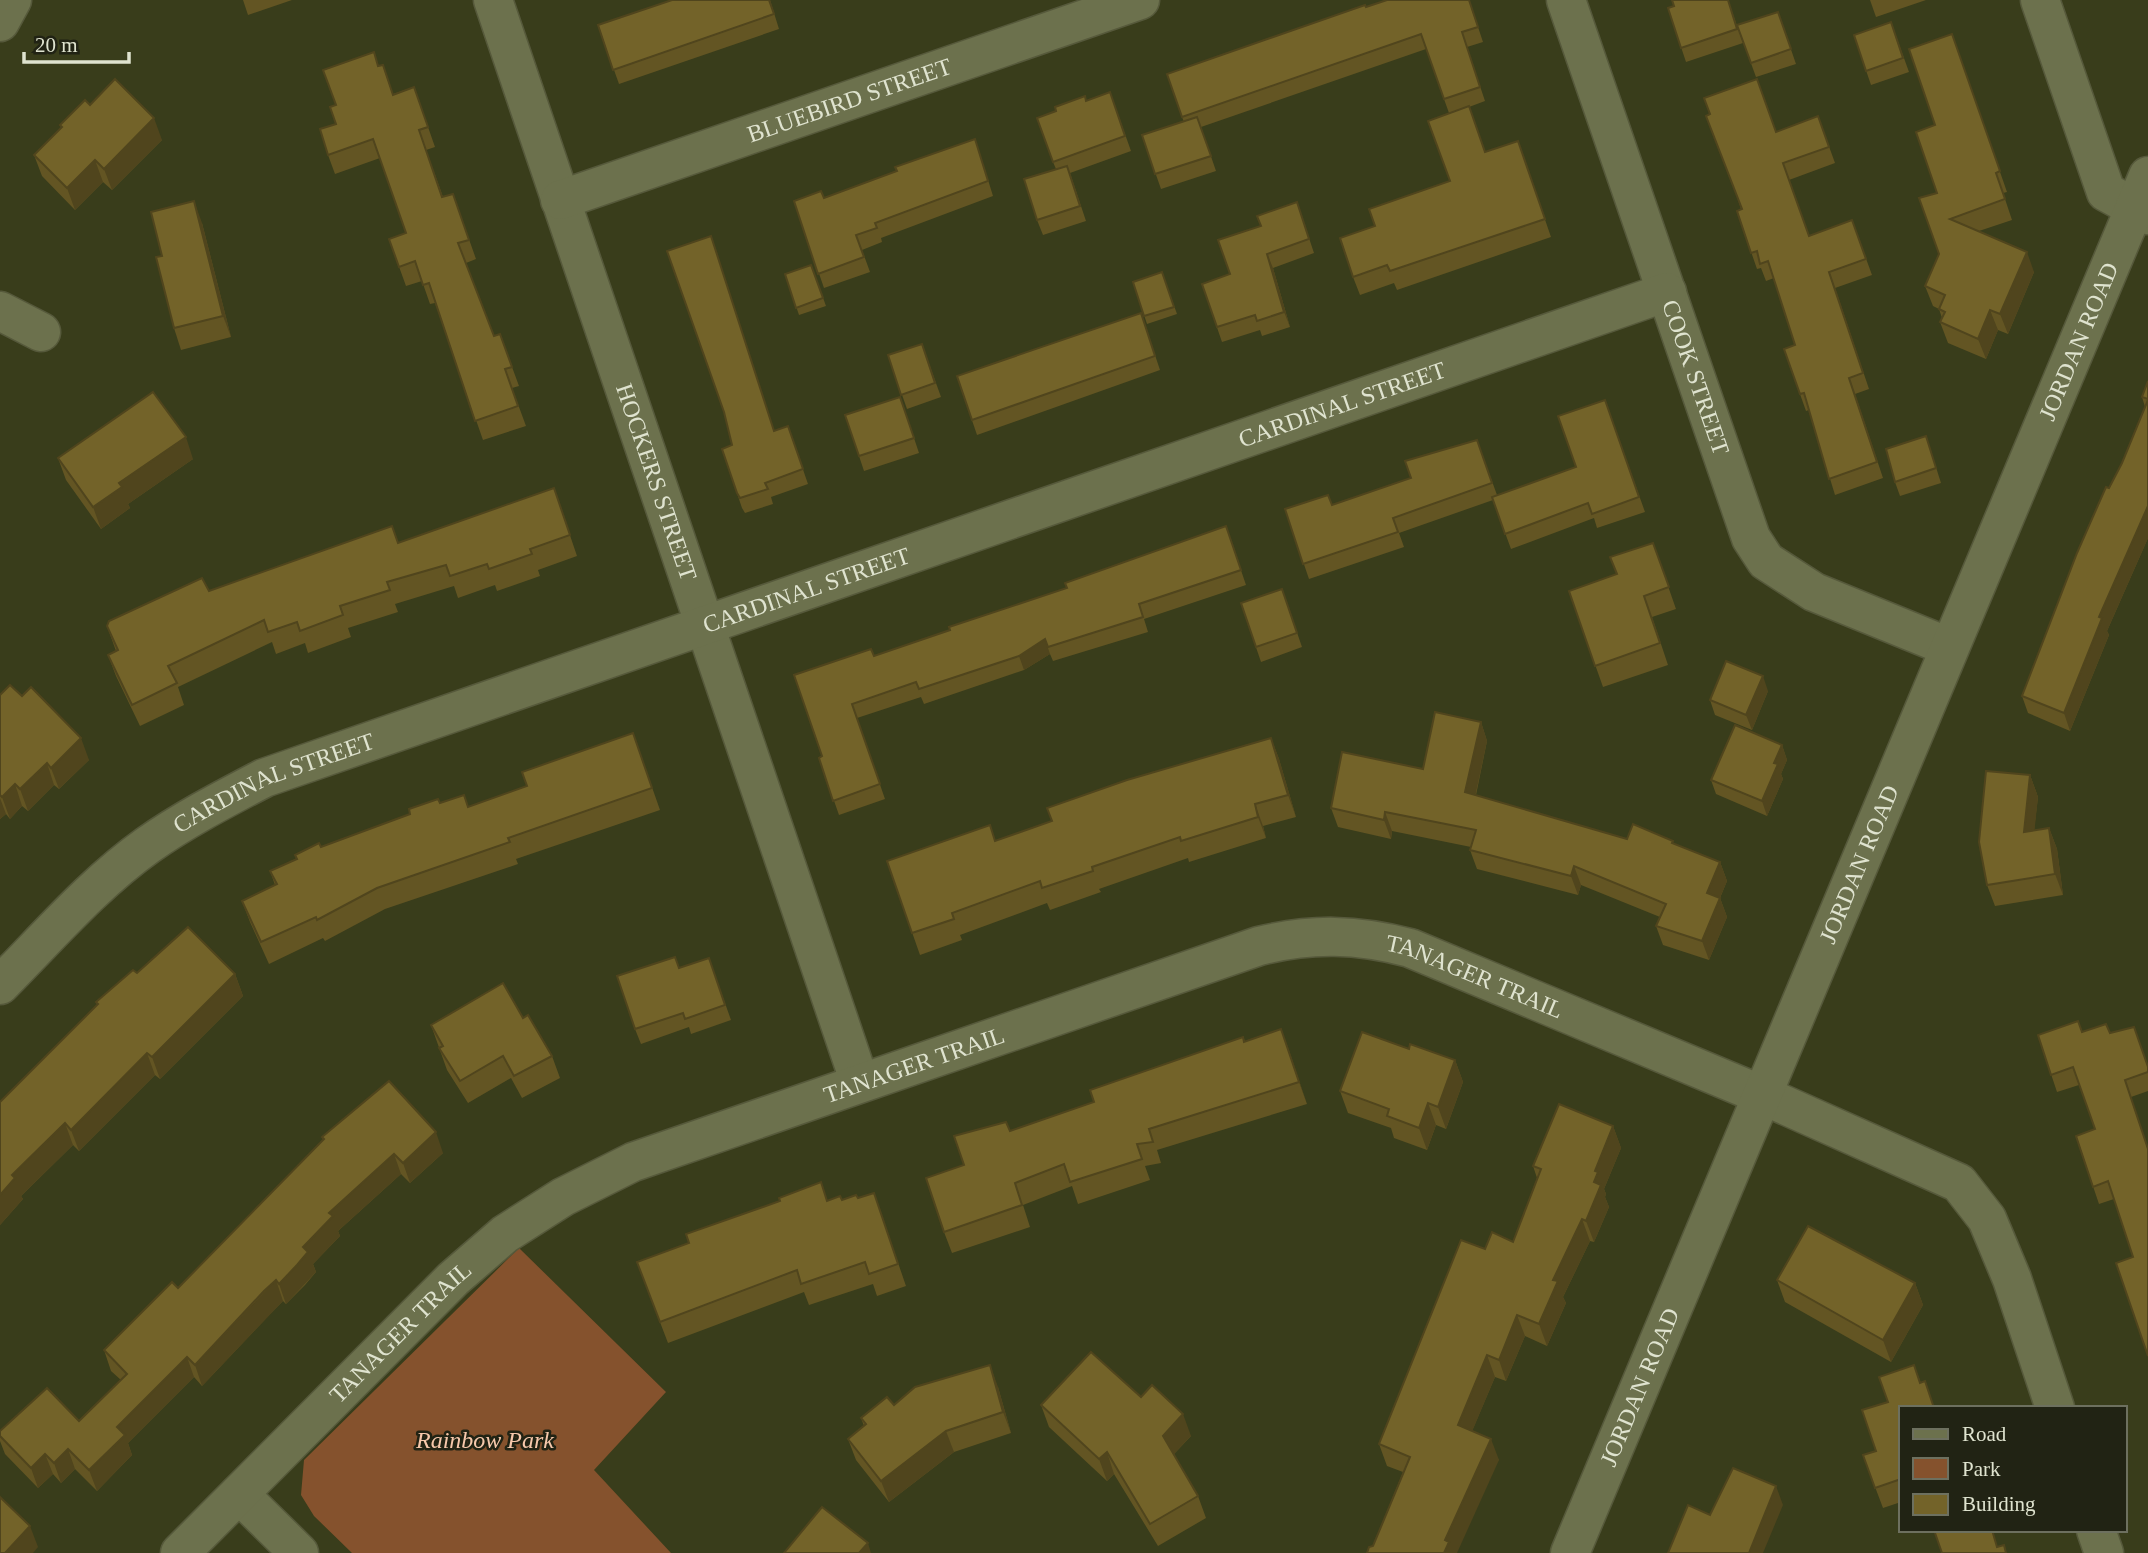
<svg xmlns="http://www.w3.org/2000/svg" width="2148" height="1553" viewBox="0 0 2148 1553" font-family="Georgia,serif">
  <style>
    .green { fill: #85522d }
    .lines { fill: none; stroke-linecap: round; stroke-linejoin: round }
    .minor-casing { stroke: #56593b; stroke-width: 41 }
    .minor { stroke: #6c714d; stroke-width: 38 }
    .wall { fill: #635523 }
    .shaded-wall { fill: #50451d }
    .building { fill: #736329; stroke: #50451d; stroke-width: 2 }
    .labels { text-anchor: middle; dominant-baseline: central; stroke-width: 5; stroke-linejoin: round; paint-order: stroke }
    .street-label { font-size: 24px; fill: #dfe3cf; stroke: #212314 }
    .park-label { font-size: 24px; font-style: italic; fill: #f6c8ab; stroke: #212314 }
  </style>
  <rect width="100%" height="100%" fill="#393d1b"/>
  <path class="green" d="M519,1248L666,1392L594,1470L671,1553H352L314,1516L301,1495L304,1460Z"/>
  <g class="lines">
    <defs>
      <g id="minor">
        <path id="s1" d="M493,0L860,1083"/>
        <path id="s2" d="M1566,0L1751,538L1766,561L1814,592L1949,647"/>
        <path d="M2040,0L2106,192L2148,215"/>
        <path d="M0,22L12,0"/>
        <path id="s3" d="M560,200L1140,0"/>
        <path d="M0,311L41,332"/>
        <path id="s4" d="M0,985C47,938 93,884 148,845C185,819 224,799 264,778L1667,292"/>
        <path d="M239,1494L299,1553"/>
        <path d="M2096,1530L2104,1553"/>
        <path id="s5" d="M180,1553L453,1279L505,1234L563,1197L633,1162L1259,946C1312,933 1357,934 1410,948L1762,1095L1959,1183L1987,1219L2012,1279L2055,1408"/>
        <path id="s6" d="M1570,1553L2148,176"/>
      </g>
    </defs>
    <use href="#minor" class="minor-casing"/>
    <use href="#minor" class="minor"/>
  </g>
  <g class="wall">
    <path d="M243,0H292L248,15Z"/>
    <path d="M770,0L779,29L619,84L598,25Z"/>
    <path d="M1469,0L1483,42L1467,47L1485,101L1469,107L1485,152L1518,141L1551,237L1397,290L1394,283L1360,295L1353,277L1375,226L1450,181L1449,113L1426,49L1201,127L1216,171L1161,189L1142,135L1184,122L1182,117L1366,7Z"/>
    <path d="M1728,0L1743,43L1686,62L1668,8L1674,6Z"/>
    <path d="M1870,0H1926L1876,17Z"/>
    <path d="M1778,12L1796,64L1756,77L1737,25Z"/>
    <path d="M1891,22L1909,72L1871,85L1854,35Z"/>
    <path d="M1952,34L2007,192L2003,193L2012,220L1979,231L2034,272L2008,334L1998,330L1986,359L1948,343L1940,322L1942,318L1939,309L1933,306L1925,286L1939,254L1935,125Z"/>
    <path d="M379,66L393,94L414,87L435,147L426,150L443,197L453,194L476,259L466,263L494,336L500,334L519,386L512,388L526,426L483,440L435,303L430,304L422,281L406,286L389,239L406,233L380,158L335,174L328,155L336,124V105Z"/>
    <path d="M1110,92L1131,151L1070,173L1086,221L1043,235L1037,220L1056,169L1053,162L1087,101Z"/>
    <path d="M90,105L162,140L112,190L103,182L75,210L42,176L34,155L61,128L60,125Z"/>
    <path d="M1710,114L1776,132L1818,116L1835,163L1789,180L1809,236L1852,220L1872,275L1835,288L1869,389L1855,394L1883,478L1835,495L1809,410L1806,411L1784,349L1795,345L1774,278L1766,281L1761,268L1757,269L1737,211L1741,209Z"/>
    <path d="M980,154L993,196L881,238L882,242L862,250L870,272L824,288L794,201L824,198Z"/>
    <path d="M1302,217L1314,253L1273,268L1290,327L1262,336L1260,330L1222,342L1202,284L1230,274Z"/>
    <path d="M202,223L231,337L181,350L174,328L162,256Z"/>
    <path d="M711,236L774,431L788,426L808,484L771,497L773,504L745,513L742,508L722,449L732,445Z"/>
    <path d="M811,265L826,306L799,315L785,274Z"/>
    <path d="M1162,272L1177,314L1147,324L1133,282Z"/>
    <path d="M1141,313L1160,370L977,435L957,376Z"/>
    <path d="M922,344L941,397L907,409L888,355Z"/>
    <path d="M2148,381V538L2107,631L2109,635L2070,731L2028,713L2022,696L2109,488L2122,463L2145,407L2142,397Z"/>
    <path d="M1605,400L1645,512L1597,528L1594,518L1511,549L1493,500L1399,533L1404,547L1309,579L1285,509L1332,505L1411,478L1477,440L1497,495L1576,467Z"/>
    <path d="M905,411L919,453L864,471L859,456Z"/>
    <path d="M1926,436L1941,483L1900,496L1895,482Z"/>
    <path d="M58,458L193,459L128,504L130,508L101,529L66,480Z"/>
    <path d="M554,488L577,556L538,570L540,576L497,591L495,585L458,598L454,586L395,604L398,612L348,628L351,637L308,653L305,643L276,654L272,642L178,687L184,705L140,726L116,676L108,655L116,651L107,626L209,591L398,543Z"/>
    <path d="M1226,526L1246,585L1144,619L1148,632L1053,661L1050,654L1024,670L924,704L921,697L857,718L885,799L839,815L819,758L822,756L874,656L950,630L1067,588Z"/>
    <path d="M1653,543L1676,609L1652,617L1668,665L1603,687L1569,591L1617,574Z"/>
    <path d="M1282,589L1302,647L1261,662L1241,603Z"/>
    <path d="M1768,691L1752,730L1715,715L1710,700Z"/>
    <path d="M0,695L89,760L59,789L54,785L28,811L22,806L10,819L6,814L0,819Z"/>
    <path d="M1481,722L1487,741L1476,795L1627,839L1675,844L1720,862L1727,881L1720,898L1727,917L1709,960L1663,945L1656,926L1660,917L1581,885L1578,895L1477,869L1470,850L1471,847L1392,831L1391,839L1338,827L1331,808L1423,769Z"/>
    <path d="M633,733L660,810L516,859L518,864L385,909L325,941L323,938L269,964L250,922L242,901L275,885L270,871L321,847L440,803L469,807L527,786Z"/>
    <path d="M1271,738L1279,759L1296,817L1263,826L1266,838L1189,862L1188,858L1099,889L1101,892L1050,910L1047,903L960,935L962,940L920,955L887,861L995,841L1052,821Z"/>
    <path d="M1782,745L1787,760L1781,774L1783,779L1767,816L1716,794L1711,780Z"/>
    <path d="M2030,775L2038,797L2034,830L2049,828L2057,849L2063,895L1995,906L1987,885Z"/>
    <path d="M709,958L731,1020L691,1034L689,1027L641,1044L635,1029L679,968Z"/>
    <path d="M137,973L235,974L243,996L160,1079L155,1075L79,1151L73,1145L21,1196L23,1199L0,1225V1102L97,1005L96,1002Z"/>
    <path d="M523,1018L552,1056L560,1078L522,1098L511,1078L468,1103L447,1070L431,1025Z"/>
    <path d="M1281,1029L1307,1104L1157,1150L1161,1163L1145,1166L1150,1180L1078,1204L1072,1186L1023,1205L1030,1227L952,1253L944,1232L964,1165L1010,1131L1094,1102L1243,1037L1245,1041Z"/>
    <path d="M2082,1032L2110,1033L2148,1066V1091L2131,1097L2133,1257L2114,1199L2099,1204L2076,1136L2095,1129L2079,1085L2057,1092L2038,1035Z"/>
    <path d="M1409,1049L1455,1060L1463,1082L1446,1129L1436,1125L1427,1150L1394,1138L1391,1128L1348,1113L1340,1091Z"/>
    <path d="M1613,1126L1621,1148L1604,1189L1606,1194L1605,1197L1609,1207L1594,1242L1590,1241L1563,1297L1566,1303L1547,1346L1525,1336L1506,1381L1495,1377L1472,1431L1499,1460L1373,1546L1403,1472L1387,1466L1379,1444L1485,1249L1513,1242L1537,1178L1533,1166Z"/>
    <path d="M322,1137L443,1153L410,1183L401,1174L338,1231L340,1236L313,1264L316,1272L305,1285L286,1304L283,1301L272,1312L202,1386L194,1377L128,1443L132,1455L97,1491L75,1469L61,1483L53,1474L38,1488L5,1454L0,1441V1431L79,1421L121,1380L111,1371L104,1350L178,1288L323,1140Z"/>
    <path d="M874,1193L906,1286L877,1296L873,1284L809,1305L804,1292L668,1343L637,1262L689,1243L780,1201L842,1200L858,1198Z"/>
    <path d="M1777,1280L1915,1283L1923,1305L1891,1362L1785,1302Z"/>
    <path d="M1914,1365L1921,1383L1901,1408V1502L1883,1508L1863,1455L1876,1451L1888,1402Z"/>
    <path d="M998,1387L1011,1433L954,1452L889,1502L856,1460L848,1439L864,1426L861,1418L894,1405Z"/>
    <path d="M1141,1397L1191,1436L1174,1454L1198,1496L1206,1518L1158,1546L1114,1474L1107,1481L1049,1427L1041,1405Z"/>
  </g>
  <g class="shaded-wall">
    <path d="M154,118L162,140L112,190L104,169Z"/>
    <path d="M95,160L103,182L75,210L67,188Z"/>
    <path d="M194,201L202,223L231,337L223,316Z"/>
    <path d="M2027,252L2034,272L2008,334L2000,314Z"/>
    <path d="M1267,254L1273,268L1290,327L1284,312Z"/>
    <path d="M1990,310L1998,330L1986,359L1978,339Z"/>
    <path d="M186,437L193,459L128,504L130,508L101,529L93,507L119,483Z"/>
    <path d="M2148,506V538L2107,631L2109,635L2070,731L2064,713L2099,617Z"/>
    <path d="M1045,639L1050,654L1024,670L1019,656Z"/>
    <path d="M1763,676L1768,691L1752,730L1746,715Z"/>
    <path d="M1481,722L1487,741L1472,811L1465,792Z"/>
    <path d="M81,738L89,760L59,789L51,768Z"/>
    <path d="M1271,738L1279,759L1296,817L1288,795Z"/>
    <path d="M1782,745L1787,760L1781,774L1783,779L1767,816L1762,801L1774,763Z"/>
    <path d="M47,763L54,785L28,811L20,789Z"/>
    <path d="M2030,775L2038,797L2032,854L2024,832Z"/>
    <path d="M15,784L22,806L10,819L2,797Z"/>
    <path d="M0,798L6,814L0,819Z"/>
    <path d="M1255,804L1263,826L1266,838L1258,817Z"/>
    <path d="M1385,812L1392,831L1391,839L1384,820Z"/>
    <path d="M2049,828L2057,849L2063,895L2055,874Z"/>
    <path d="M1720,862L1727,881L1714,912L1707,893Z"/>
    <path d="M1574,866L1581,885L1578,895L1571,876Z"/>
    <path d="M1720,898L1727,917L1709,960L1702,941Z"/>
    <path d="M235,974L243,996L160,1079L152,1057Z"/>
    <path d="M1281,1029L1289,1050L1307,1104L1299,1082Z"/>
    <path d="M147,1053L155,1075L79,1151L71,1130Z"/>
    <path d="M1455,1060L1463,1082L1446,1129L1438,1107Z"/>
    <path d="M1428,1103L1436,1125L1427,1150L1419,1128Z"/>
    <path d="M65,1123L73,1145L21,1196L23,1199L0,1225V1195L12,1175Z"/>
    <path d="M1613,1126L1621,1148L1604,1189L1606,1194L1605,1197L1609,1207L1594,1242L1586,1221L1595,1171Z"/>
    <path d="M436,1132L443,1153L410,1183L403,1163Z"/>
    <path d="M394,1154L401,1174L338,1231L340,1236L313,1264L316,1272L286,1304L279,1284L303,1247L329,1213Z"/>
    <path d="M1582,1219L1590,1241L1563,1297L1566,1303L1547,1346L1539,1324L1553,1280Z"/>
    <path d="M276,1280L283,1301L202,1386L195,1365Z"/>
    <path d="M1915,1283L1923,1305L1891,1362L1883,1340Z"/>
    <path d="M1517,1315L1525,1336L1506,1381L1499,1360Z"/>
    <path d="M1487,1355L1495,1377L1466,1446L1458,1425Z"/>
    <path d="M187,1357L194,1377L128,1443L132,1455L97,1491L89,1470L117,1427Z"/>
    <path d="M990,1365L998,1387L1011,1433L1003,1412Z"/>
    <path d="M1183,1414L1191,1436L1171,1457L1163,1436Z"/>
    <path d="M946,1431L954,1452L889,1502L881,1481Z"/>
    <path d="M1491,1439L1499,1460L1457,1553H1444L1445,1540Z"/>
    <path d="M68,1449L75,1469L61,1483L54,1463Z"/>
    <path d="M1107,1452L1114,1474L1107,1481L1099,1459Z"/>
    <path d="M45,1454L53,1474L38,1488L31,1468Z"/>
    <path d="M1776,1486L1783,1505L1763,1553H1749Z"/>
    <path d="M30,1526L38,1547L33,1553H5Z"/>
    <path d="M868,1543L871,1553H859Z"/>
  </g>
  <g class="building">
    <path d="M672,0H769L774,14L613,70L598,25Z"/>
    <path d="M1387,0H1469L1478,27L1462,32L1480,87L1444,99L1421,34L1182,117L1167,74L1365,5L1366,7Z"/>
    <path d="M1672,0H1728L1737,29L1681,48L1668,8L1674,6Z"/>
    <path d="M1778,12L1791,49L1751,63L1737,25Z"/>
    <path d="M1891,22L1903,58L1866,71L1854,35Z"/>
    <path d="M1952,34L2000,171L1996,173L2005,199L1950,219L2027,252L2000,314L1990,310L1978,339L1940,322L1945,312L1939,309L1945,295L1925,286L1939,254L1919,198L1937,193L1916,132L1935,125L1909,49Z"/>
    <path d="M374,52L378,66L383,65L393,95L414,87L428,127L419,130L442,197L453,194L469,240L458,243L494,336L500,334L512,367L505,369L518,406L475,421L429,283L423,285L415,261L399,267L389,239L406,233L373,139L328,155L320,129L336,124L330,107L336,105L323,70Z"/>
    <path d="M115,79L154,118L104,169L95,160L67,188L34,155L62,127L60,125L85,100L90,105Z"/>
    <path d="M1757,79L1776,132L1818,116L1829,147L1783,163L1809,236L1852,220L1866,259L1829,272L1863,373L1849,378L1877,462L1829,479L1804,393L1800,394L1784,349L1795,345L1768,261L1760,264L1757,251L1751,253L1737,211L1742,209L1706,116L1710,114L1704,98Z"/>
    <path d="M1110,92L1125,136L1053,162L1037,118L1056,111L1055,107L1085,96L1086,101Z"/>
    <path d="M1469,106L1485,152L1518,141L1545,219L1390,271L1387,265L1353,277L1340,238L1375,226L1369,209L1450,181L1428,121Z"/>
    <path d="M1197,117L1211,156L1155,174L1142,135Z"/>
    <path d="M975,139L988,181L875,223L877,228L856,235L864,257L818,274L794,201L821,191L824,198L897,171L895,167Z"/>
    <path d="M1067,166L1080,206L1037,220L1024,179Z"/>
    <path d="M194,201L223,316L174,328L156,257L162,256L151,212Z"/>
    <path d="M1297,202L1309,239L1267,254L1284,312L1257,321L1255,315L1217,327L1202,284L1230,274L1218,240L1261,226L1257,216Z"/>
    <path d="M711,236L774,431L788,426L803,469L765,483L768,489L740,498L737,493L722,449L732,445L724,412L667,251Z"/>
    <path d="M811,265L823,298L796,308L785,274Z"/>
    <path d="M1162,272L1174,307L1144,316L1133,282Z"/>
    <path d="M1141,313L1155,356L972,420L957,376Z"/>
    <path d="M922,344L935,383L901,395L888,355Z"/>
    <path d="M2148,381V399L2142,397Z"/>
    <path d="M153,392L186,437L119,483L122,487L93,507L58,458Z"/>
    <path d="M900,397L914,438L859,456L845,415Z"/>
    <path d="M1605,400L1639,497L1592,514L1588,503L1505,534L1492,497L1576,467L1558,416Z"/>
    <path d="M2148,400V506L2099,617L2102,618L2064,713L2022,696L2077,553L2106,487L2109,488L2122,463Z"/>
    <path d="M1926,436L1936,468L1895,482L1886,449Z"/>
    <path d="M1477,440L1492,483L1393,518L1398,532L1303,564L1285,509L1328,495L1332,505L1411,478L1405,461Z"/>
    <path d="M554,488L570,535L530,549L532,554L489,569L487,564L450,576L446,565L387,582L390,590L340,606L343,615L300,631L297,622L268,632L264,620L168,666L177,683L132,705L108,655L118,650L107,626L109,621L202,578L209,591L392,526L398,543Z"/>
    <path d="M1226,526L1241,570L1139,604L1143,617L1048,647L1045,639L1019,656L919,689L916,682L852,704L880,784L833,801L819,758L822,756L794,675L871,649L874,656L950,630L949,627L1067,588L1065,583Z"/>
    <path d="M1653,543L1669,587L1644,596L1660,643L1595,666L1569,591L1617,574L1610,557Z"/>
    <path d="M1282,589L1297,633L1256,647L1241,603Z"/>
    <path d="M1726,661L1763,676L1746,715L1710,700Z"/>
    <path d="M10,685L22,696L31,687L81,738L51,768L47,763L20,789L15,784L2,797L0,795V695Z"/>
    <path d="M1435,712L1481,722L1465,792L1627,839L1633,824L1673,841L1672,843L1720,862L1707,893L1720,898L1702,941L1656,926L1666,904L1574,866L1571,876L1470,850L1476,830L1385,812L1384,820L1331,808L1342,752L1423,769Z"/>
    <path d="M1735,725L1782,745L1774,763L1778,764L1762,801L1711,780Z"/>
    <path d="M633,733L652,788L508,838L510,842L377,888L317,920L316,917L261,942L242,901L277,884L270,871L297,859L295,855L319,843L321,847L410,814L409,809L438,799L440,803L464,795L468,807L527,786L522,772Z"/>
    <path d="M1271,738L1288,795L1255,804L1258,817L1181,841L1180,837L1092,867L1093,871L1042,888L1040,881L952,913L954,919L912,933L887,861L990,825L995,841L1052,821L1047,808L1127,780Z"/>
    <path d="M1986,771L2030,775L2024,832L2049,828L2055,874L1987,885L1979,842Z"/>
    <path d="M188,927L235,974L152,1057L147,1053L71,1130L65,1123L12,1175L15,1178L0,1195V1102L98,1004L96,1002L133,970L137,973Z"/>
    <path d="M675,957L679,968L709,958L725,1005L685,1019L683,1013L635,1029L617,976Z"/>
    <path d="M503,983L523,1018L528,1015L552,1056L514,1076L503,1056L460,1081L439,1048L443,1046L431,1025Z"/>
    <path d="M2078,1021L2082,1032L2106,1024L2110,1033L2134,1027L2148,1067V1072L2125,1080L2148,1149V1356L2116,1263L2133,1257L2108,1181L2093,1187L2076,1136L2095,1129L2073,1067L2051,1075L2038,1035Z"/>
    <path d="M1281,1029L1299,1082L1149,1129L1153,1142L1137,1144L1142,1159L1070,1182L1064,1164L1015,1183L1022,1205L944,1232L926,1178L964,1165L954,1136L1006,1122L1010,1131L1094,1102L1090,1090L1243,1037L1244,1042Z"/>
    <path d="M1362,1032L1409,1049L1410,1044L1455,1060L1438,1107L1428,1103L1419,1128L1387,1116L1389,1109L1340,1091Z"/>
    <path d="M389,1081L436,1132L403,1163L394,1154L329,1213L333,1216L303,1247L308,1252L297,1265L279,1284L276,1280L264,1291L195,1365L187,1357L117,1427L125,1435L89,1470L68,1449L54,1463L45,1454L31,1468L0,1436V1431L47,1388L79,1421L127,1374L104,1350L172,1282L178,1288L324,1139L322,1137Z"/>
    <path d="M1559,1104L1613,1126L1595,1171L1598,1172L1594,1182L1601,1185L1586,1221L1582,1219L1553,1280L1558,1281L1539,1324L1517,1315L1499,1360L1487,1355L1458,1425L1491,1439L1445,1540L1449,1542L1444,1553H1367L1369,1547L1373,1546L1410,1457L1379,1444L1461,1240L1485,1249L1492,1232L1513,1242L1541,1169L1533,1166Z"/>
    <path d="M821,1182L827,1201L840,1196L842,1200L856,1195L858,1198L874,1193L898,1264L869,1274L865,1262L801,1284L797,1270L660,1322L637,1262L689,1243L686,1234L780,1201L779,1198Z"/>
    <path d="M1808,1226L1915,1283L1883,1340L1777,1280Z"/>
    <path d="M1091,1352L1141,1397L1152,1385L1183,1414L1163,1436L1198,1496L1150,1524L1107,1452L1099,1459L1041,1405Z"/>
    <path d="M990,1365L1003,1412L946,1431L881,1481L848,1439L866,1424L861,1418L887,1397L894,1405L915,1387Z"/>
    <path d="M1914,1365L1920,1383L1925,1381L1934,1408H1901V1479L1875,1488L1863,1455L1876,1451L1862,1410L1888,1402L1879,1377Z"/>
    <path d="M1733,1468L1776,1486L1749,1553H1668L1688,1505L1710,1515Z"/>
    <path d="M0,1497L30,1526L5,1553H0Z"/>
    <path d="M822,1507L868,1543L859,1553H784Z"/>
    <path d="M1934,1530H1992L1997,1547L2004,1545L2006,1553H1942Z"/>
  </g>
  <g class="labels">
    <g class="street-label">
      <text stroke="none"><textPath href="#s3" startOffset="306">BLUEBIRD STREET</textPath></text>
      <text stroke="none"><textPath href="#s6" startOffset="1314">JORDAN ROAD</textPath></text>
      <text stroke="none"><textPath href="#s2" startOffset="399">COOK STREET</textPath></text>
      <text stroke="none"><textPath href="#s4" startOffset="1479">CARDINAL STREET</textPath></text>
      <text stroke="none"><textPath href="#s1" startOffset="509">HOCKERS STREET</textPath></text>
      <text stroke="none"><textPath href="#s4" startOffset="912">CARDINAL STREET</textPath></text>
      <text stroke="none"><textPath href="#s4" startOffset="345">CARDINAL STREET</textPath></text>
      <text stroke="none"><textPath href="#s6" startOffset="747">JORDAN ROAD</textPath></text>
      <text stroke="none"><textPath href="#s5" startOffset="1488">TANAGER TRAIL</textPath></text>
      <text stroke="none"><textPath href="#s5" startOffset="900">TANAGER TRAIL</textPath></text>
      <text stroke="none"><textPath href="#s5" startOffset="312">TANAGER TRAIL</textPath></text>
      <text stroke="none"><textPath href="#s6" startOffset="180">JORDAN ROAD</textPath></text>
    </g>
    <g class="park-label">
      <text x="485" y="1440">Rainbow Park</text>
    </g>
  </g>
  <rect x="1899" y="1406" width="228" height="126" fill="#212314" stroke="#6d705f" stroke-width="2"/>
  <rect x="1913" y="1429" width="35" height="10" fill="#6c714d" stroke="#6d705f" stroke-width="2"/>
  <text x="1962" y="1441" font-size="21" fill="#dfe3cf">Road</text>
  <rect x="1913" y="1458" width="35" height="21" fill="#85522d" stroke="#6d705f" stroke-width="2"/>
  <text x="1962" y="1476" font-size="21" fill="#dfe3cf">Park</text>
  <rect x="1913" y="1494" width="35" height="21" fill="#736329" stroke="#6d705f" stroke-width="2"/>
  <text x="1962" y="1511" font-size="21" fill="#dfe3cf">Building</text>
  <path d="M24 52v10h105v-10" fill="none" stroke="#dfe3cf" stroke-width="3.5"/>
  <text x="35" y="52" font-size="21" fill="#dfe3cf" stroke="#212314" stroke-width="5" paint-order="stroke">20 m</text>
</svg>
